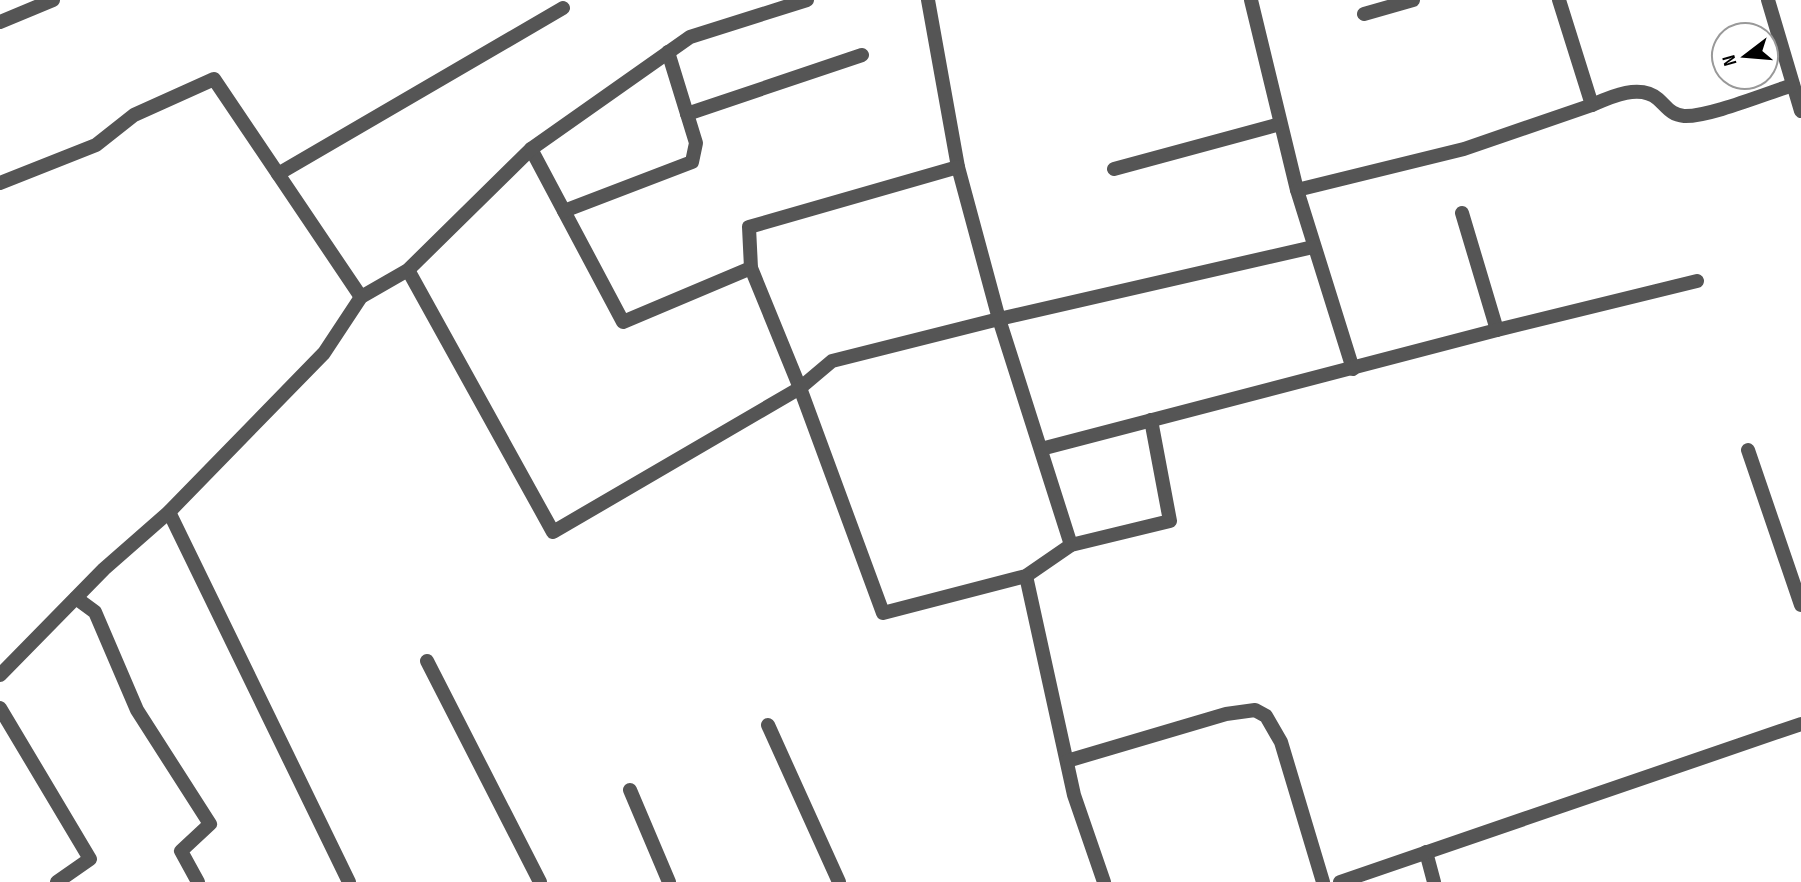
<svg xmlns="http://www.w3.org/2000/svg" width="1801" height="882" viewBox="0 0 1801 882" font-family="'Sofia Sans Condensed',sans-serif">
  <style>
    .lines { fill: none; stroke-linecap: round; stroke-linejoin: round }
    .street { stroke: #555; stroke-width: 14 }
  </style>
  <rect width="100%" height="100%" fill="#fff"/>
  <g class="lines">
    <g class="street">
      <path d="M928,0L958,167L999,319L1071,545"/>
      <path d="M1251,0L1297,190L1353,369"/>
      <path d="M1768,0L1801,111"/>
      <path d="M1364,14L1413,0"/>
      <path d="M0,22L53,0"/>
      <path d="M1592,105C1610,97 1640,83 1658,99C1667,107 1671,115 1684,116C1709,117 1767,93 1793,85"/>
      <path d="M687,114L862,55"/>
      <path d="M531,149L623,322L751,268"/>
      <path d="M958,167L749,227L751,268L800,388L883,613L1026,576L1071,545L1170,521L1151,420"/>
      <path d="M1114,169L1280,124"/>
      <path d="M278,174L563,8"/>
      <path d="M0,183L96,145L134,115L214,79L361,297"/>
      <path d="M1297,190L1464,149L1592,105L1559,0"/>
      <path d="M564,211L692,162L696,143L668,52"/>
      <path d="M1462,213L1497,330"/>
      <path d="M408,270L553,532L800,388L832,361L999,319L1313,247"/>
      <path d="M1041,449L1497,330L1697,281"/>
      <path d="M1748,450L1801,605"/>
      <path d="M169,512L349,882"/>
      <path d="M1026,576L1074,795L1104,882"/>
      <path d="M76,598L95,612L137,710L210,824L181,851L198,882"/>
      <path d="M427,661L540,882"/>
      <path d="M0,675L104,569L169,512L324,353L361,297L408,270L531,149L690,37L807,0"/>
      <path d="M0,708L90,859L57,882"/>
      <path d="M768,725L839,882"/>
      <path d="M1067,761L1226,714L1255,710L1266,716L1281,742L1323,882"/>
      <path d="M630,790L669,882"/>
      <path d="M1426,852L1434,882"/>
      <path d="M1340,882L1801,724"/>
    </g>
  </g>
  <g transform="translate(1745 56) rotate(254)"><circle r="33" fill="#ffffff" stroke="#999999" stroke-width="2"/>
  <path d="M0-5L12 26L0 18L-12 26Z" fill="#000000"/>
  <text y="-10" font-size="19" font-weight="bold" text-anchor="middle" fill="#000000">N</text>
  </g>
</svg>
